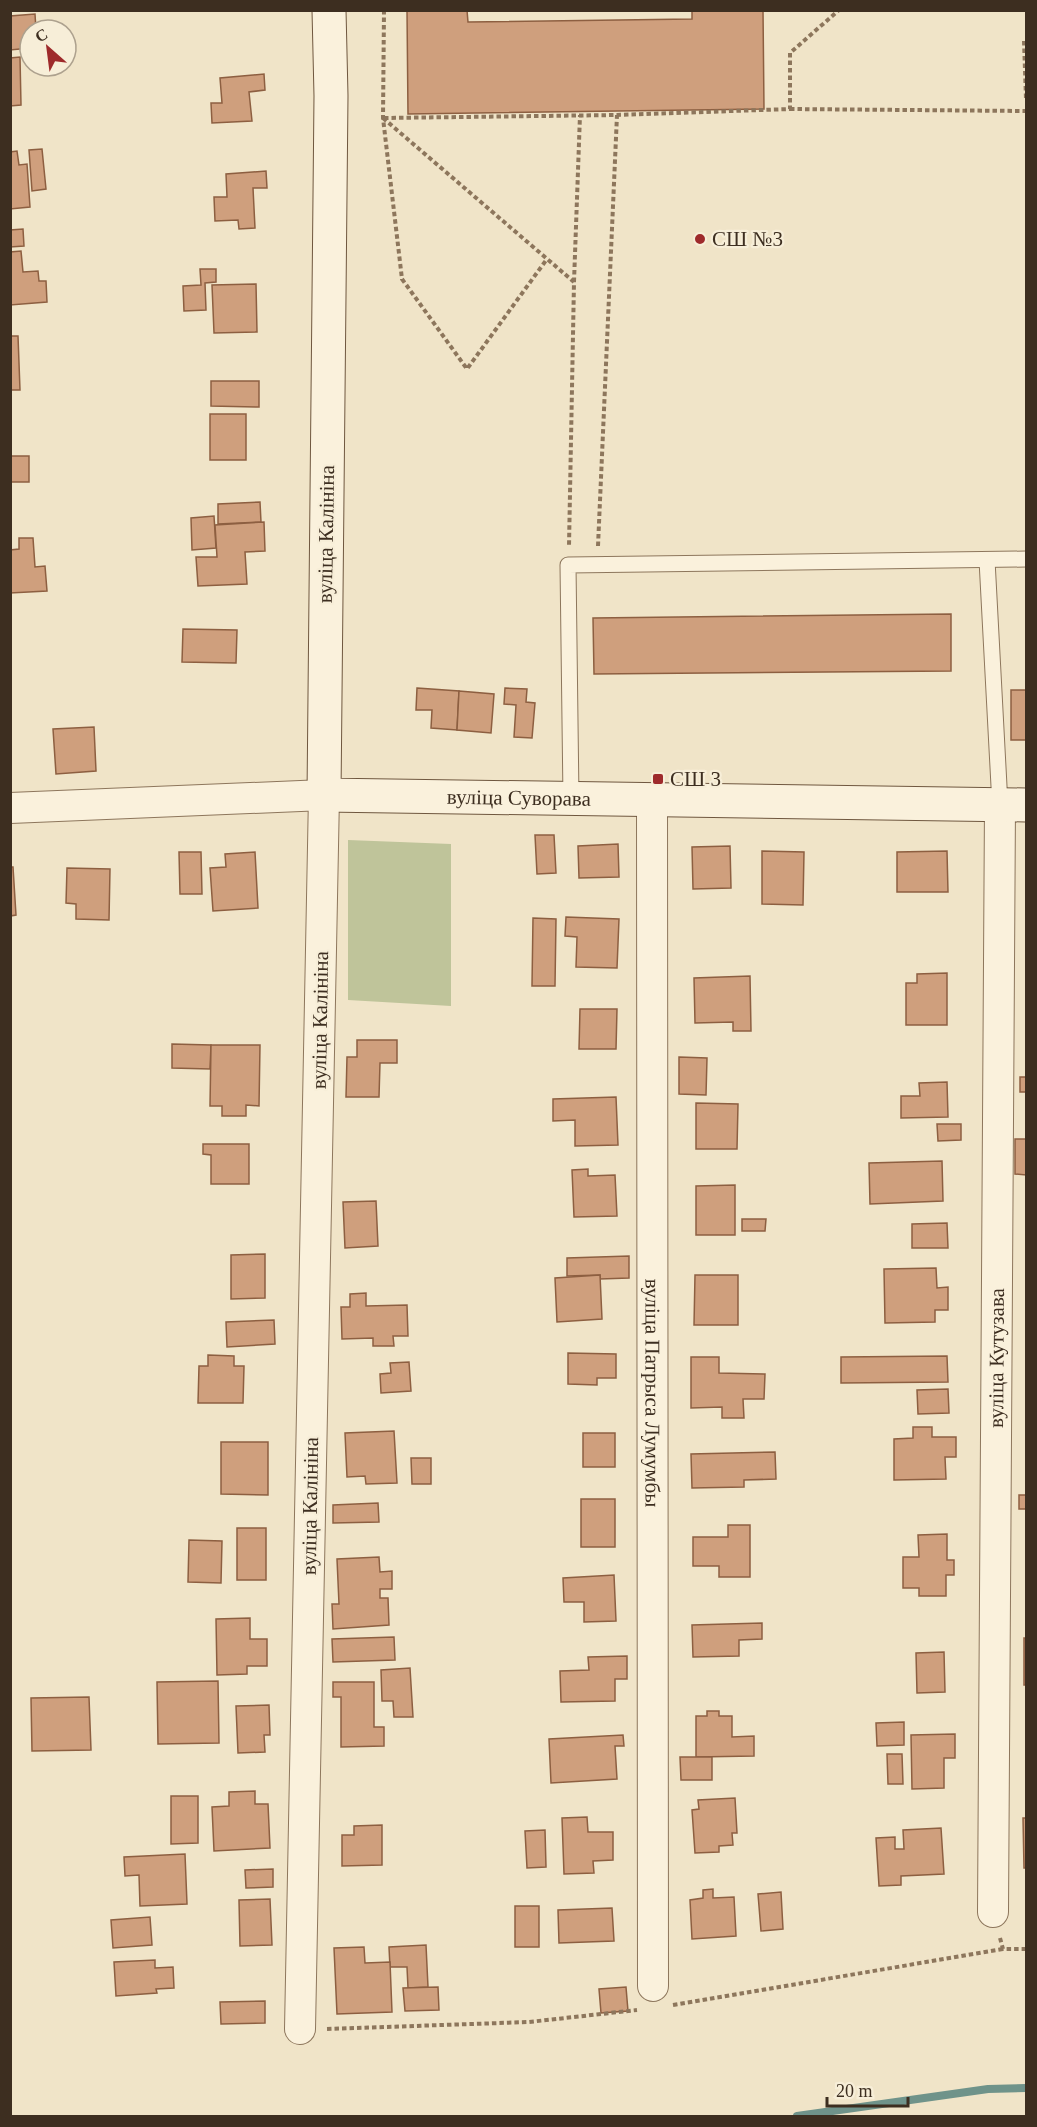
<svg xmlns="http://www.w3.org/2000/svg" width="1037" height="2127" viewBox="0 0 1037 2127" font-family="Georgia,serif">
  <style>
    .cemetery { fill: #bfc49a }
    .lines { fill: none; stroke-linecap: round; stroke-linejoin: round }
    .stream { stroke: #6f938a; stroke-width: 8 }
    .building { fill: #cf9f7d; stroke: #8d5f41; stroke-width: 1.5 }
    .lane-casing { stroke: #8d765c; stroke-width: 17 }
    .street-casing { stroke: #8d765c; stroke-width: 32 }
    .secondary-casing { stroke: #6f573f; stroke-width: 35 }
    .path { stroke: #8d765c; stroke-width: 4; stroke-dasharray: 4.5 3; stroke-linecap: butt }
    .lane { stroke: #faf1dc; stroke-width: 15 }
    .street { stroke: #faf1dc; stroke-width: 30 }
    .secondary { stroke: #faf1dc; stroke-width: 33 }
    .poi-dot { fill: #9e2a2b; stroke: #f7eed8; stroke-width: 2 }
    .labels { text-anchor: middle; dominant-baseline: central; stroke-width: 4.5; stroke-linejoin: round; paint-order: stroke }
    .poi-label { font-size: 21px; fill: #3d2e20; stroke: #f7eed8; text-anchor: start }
    .street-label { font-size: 21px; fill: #3d2e20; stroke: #f7eed8 }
  </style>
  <rect width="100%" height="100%" fill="#f0e4c8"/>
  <path class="cemetery" d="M348,840L451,844V1006L348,1000Z"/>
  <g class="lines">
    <path class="stream" d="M797,2116L988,2089L1026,2088"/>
  </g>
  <g class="building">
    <path d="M407,10H467L468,22L692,19V10H763L764,109L408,114Z"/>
    <path d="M35,14L36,30H30V48L10,50V16Z"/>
    <path d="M20,57L21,105L10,106V58Z"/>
    <path d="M264,74L265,90L249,92L252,121L212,123L211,103H222L220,78Z"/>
    <path d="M42,149L46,189L32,191L29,150Z"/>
    <path d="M17,151L19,165L27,164L30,207L10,209V152Z"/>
    <path d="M266,171L267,188H253L255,228L239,229L238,220L215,221L214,197H227L226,174Z"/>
    <path d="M23,229L24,246L10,247V230Z"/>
    <path d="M21,251L23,272L38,271L39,281H46L47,302L10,305V252Z"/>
    <path d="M200,269H216V282L205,283L206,310L184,311L183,286L201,285Z"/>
    <path d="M256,284L257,332L214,333L212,285Z"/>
    <path d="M10,336H18L20,390H10Z"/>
    <path d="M211,381H259V407L211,406Z"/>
    <rect x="210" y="414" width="36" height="46"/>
    <rect x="10" y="456" width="19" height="26"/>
    <path d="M260,502L261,522L218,524V504Z"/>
    <path d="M214,516L216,548L192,550L191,518Z"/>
    <path d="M264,522L265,551L245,552L247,584L198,586L196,557H217L215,525Z"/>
    <path d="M19,538H33L35,567L45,566L47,591L10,593V550L19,549Z"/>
    <path d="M951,614V671L594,674L593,618Z"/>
    <path d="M183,629L237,630L236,663L182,662Z"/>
    <path d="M417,688L459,691L457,730L431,728L432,710H416Z"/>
    <path d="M505,688L527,689L526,702L535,703L532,738L514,737L516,705L504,704Z"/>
    <rect x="1011" y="690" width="15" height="50"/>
    <path d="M459,691L494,694L491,733L457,730Z"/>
    <path d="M94,727L96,771L56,774L53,729Z"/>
    <path d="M535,835H554L556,873L537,874Z"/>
    <path d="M618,844L619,877L579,878L578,846Z"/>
    <path d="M730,846L731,888L693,889L692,847Z"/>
    <path d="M762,851L804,852L803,905L762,904Z"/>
    <path d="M947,851L948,892H897V852Z"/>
    <path d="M179,852H201L202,894H180Z"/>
    <path d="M255,852L258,908L213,911L210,868L226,867L225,854Z"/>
    <path d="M10,867H13L16,915L10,916Z"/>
    <path d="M67,868L110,869L109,920L76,919V904L66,903Z"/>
    <path d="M566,917L619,919L617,968L576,967L577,937L565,936Z"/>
    <path d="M533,918L556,919L555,986H532Z"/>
    <path d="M947,973V1025H906V983H917V974Z"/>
    <path d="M750,976L751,1031H733V1022L695,1023L694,978Z"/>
    <path d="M580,1009H617L616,1049H579Z"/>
    <path d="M357,1040H397V1063H380L379,1097H346L347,1057H357Z"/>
    <path d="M172,1044L211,1045L210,1069L172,1068Z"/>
    <path d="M211,1045H260L259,1106L246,1105V1116H222V1106H210Z"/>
    <path d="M679,1057L707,1058L706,1095L679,1094Z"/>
    <rect x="1020" y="1077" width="6" height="15"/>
    <path d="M947,1082L948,1117L901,1118V1096H920L919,1083Z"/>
    <path d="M616,1097L618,1145L575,1146V1120L553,1121V1099Z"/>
    <path d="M696,1103L738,1104L737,1149H696Z"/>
    <path d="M937,1124H961V1140L938,1141Z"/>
    <path d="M1015,1139H1026V1175L1015,1174Z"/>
    <path d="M203,1144H249V1184H211V1155L203,1154Z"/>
    <path d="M942,1161L943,1201L870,1204L869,1163Z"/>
    <path d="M588,1169V1176L615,1175L617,1216L574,1217L572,1170Z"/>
    <path d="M735,1185V1235H696V1186Z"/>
    <path d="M376,1201L378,1246L345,1248L343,1202Z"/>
    <path d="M742,1219H766L765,1231H742Z"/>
    <path d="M947,1223L948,1248H912V1224Z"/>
    <path d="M265,1254V1298L231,1299V1255Z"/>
    <path d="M629,1256V1278L600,1279V1275L567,1276V1258Z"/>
    <path d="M936,1268L937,1288L948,1287V1310H935V1322L885,1323L884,1269Z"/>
    <path d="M600,1275L602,1319L557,1322L555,1278Z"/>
    <path d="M695,1275H738V1325H694Z"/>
    <path d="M366,1293V1306L407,1305L408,1336H393L394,1346H373V1338L342,1339L341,1307H350V1294Z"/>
    <path d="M274,1320L275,1344L227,1347L226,1322Z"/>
    <path d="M568,1353L616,1354V1378H597V1385L568,1384Z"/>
    <path d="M208,1355L234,1356V1366H244L243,1403H198L199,1366H208Z"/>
    <path d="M947,1356L948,1382L841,1383V1357Z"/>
    <path d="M691,1357H719V1373L765,1374L764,1399H743L744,1418H722V1407L691,1408Z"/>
    <path d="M409,1362L411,1391L381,1393L380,1374L391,1373L390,1363Z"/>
    <path d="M948,1389L949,1413L918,1414L917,1390Z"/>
    <path d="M913,1427H932V1437H956V1457H945L946,1479L894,1480V1439L913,1438Z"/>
    <path d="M394,1431L397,1483L366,1484L365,1476L347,1477L345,1433Z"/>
    <rect x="583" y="1433" width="32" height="34"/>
    <path d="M221,1442H268V1495L221,1494Z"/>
    <path d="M775,1452L776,1479L744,1480V1487L692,1488L691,1454Z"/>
    <path d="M411,1458H431V1484H412Z"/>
    <rect x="1019" y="1495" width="7" height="14"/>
    <rect x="581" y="1499" width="34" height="48"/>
    <path d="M378,1503L379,1522L333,1523V1505Z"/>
    <path d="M728,1525H750V1577H719V1566H693V1537H728Z"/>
    <rect x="237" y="1528" width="29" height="52"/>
    <path d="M947,1534V1560H954V1575H946V1596H919V1588H903V1557H919L918,1535Z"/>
    <path d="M189,1540L222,1541L221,1583L188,1582Z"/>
    <path d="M379,1557L380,1572L392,1571V1589H380V1598H388L389,1625L333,1629L332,1604H339L337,1559Z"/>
    <path d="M614,1575L616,1621L584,1622V1602H564L563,1578Z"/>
    <path d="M250,1618V1639H267V1666H247V1674L217,1675L216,1619Z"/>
    <path d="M762,1623V1639L739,1640V1656L693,1657L692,1625Z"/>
    <path d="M394,1637L395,1660L333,1662L332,1639Z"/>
    <rect x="1024" y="1638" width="2" height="47"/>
    <path d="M944,1652L945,1692L917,1693L916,1653Z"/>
    <path d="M627,1656V1679H615V1701L561,1702L560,1671L589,1670L588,1657Z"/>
    <path d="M410,1668L413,1717H394L393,1701H382L381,1670Z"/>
    <path d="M218,1681L219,1743L158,1744L157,1682Z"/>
    <path d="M333,1682H374V1727H384V1746L341,1747V1697H333Z"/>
    <path d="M89,1697L91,1750L32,1751L31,1698Z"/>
    <path d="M269,1705L270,1735H264L265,1752L238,1753L236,1706Z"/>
    <path d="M707,1711H719V1716H732V1737L754,1736V1756L696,1757V1716H707Z"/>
    <path d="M904,1722V1745L877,1746L876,1723Z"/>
    <path d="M955,1734V1758H944V1788L912,1789L911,1735Z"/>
    <path d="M623,1735L624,1746H615L617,1779L551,1783L549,1739Z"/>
    <path d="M887,1754H902L903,1784H888Z"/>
    <path d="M680,1757H712V1780H681Z"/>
    <path d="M255,1791V1804H268L270,1848L214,1851L212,1807L229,1806V1792Z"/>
    <path d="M171,1796H198V1843L171,1844Z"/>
    <path d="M735,1798L737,1833H732L733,1845L719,1846V1852L695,1853L692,1810L699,1809L698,1800Z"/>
    <path d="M587,1817L588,1832H613V1860L593,1861L594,1873L564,1874L562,1818Z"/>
    <path d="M1023,1818H1026V1868H1024Z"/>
    <path d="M382,1825V1865L342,1866V1835H354V1826Z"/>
    <path d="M941,1828L944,1874L901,1876V1885L879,1886L876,1838L895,1837V1849H904L903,1830Z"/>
    <path d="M545,1830L546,1867L527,1868L525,1831Z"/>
    <path d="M185,1854L187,1904L140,1906L139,1875L125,1876L124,1857Z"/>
    <path d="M273,1869V1887L246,1888L245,1870Z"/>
    <path d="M713,1889V1898L734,1897L736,1936L692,1939L690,1900L703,1898V1890Z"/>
    <path d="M781,1892L783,1929L761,1931L758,1894Z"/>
    <path d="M270,1899L272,1945L240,1946L239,1900Z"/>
    <rect x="515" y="1906" width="24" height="41"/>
    <path d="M612,1908L614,1941L559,1943L558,1910Z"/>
    <path d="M150,1917L152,1945L113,1948L111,1920Z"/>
    <path d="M426,1945L428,1987L408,1988L407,1967H390L389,1947Z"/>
    <path d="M364,1947L365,1963L390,1962L392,2012L337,2014L334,1948Z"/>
    <path d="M155,1960V1968L173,1967L174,1988L156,1989L157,1993L116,1996L114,1962Z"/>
    <path d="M438,1987L439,2010L405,2011L403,1988Z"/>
    <path d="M626,1987L628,2011L601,2013L599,1989Z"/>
    <path d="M265,2001V2023L221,2024L220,2002Z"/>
  </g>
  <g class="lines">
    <defs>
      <g id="lane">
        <path d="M987,560L1000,805"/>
        <path d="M571,799L568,565L1026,559"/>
      </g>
      <g id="street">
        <path id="s1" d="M652,801L653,1986"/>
        <path d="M10,808L324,795L300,2029"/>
        <path id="s2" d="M993,1912L1000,805"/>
      </g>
      <g id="secondary">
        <path id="s3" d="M329,10L331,96L324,795L1026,805"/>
      </g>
    </defs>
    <use href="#lane" class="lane-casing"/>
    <use href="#street" class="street-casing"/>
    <use href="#secondary" class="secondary-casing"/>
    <g class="path">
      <path d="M384,10L383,118L402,279L467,369L547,259"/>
      <path d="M1024,41L1026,99"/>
      <path d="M790,109L1026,111"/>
      <path d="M383,118L574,282L569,546"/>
      <path d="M384,118L617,115L790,109V53L839,10"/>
      <path d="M574,282L580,115"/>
      <path d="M598,546L617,115"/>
      <path d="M1000,1938L1003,1949H1026"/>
      <path d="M673,2005L1003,1949"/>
      <path d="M327,2029L529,2022L637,2010"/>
    </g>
    <use href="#lane" class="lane"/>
    <use href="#street" class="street"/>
    <use href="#secondary" class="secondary"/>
  </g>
  <g class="poi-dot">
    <circle cx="700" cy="239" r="6"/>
    <rect x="652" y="773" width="12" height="12" rx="3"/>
  </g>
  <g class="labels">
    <g class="poi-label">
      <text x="712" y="239">СШ №3</text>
      <text x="670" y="779">СШ 3</text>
    </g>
    <g class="street-label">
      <text transform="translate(326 534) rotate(-89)">вуліца Калініна</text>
      <text stroke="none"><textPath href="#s3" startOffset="980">вуліца Суворава</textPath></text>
      <text transform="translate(320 1020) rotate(-89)">вуліца Калініна</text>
      <text stroke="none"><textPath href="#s2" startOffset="554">вуліца Кутузава</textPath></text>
      <text stroke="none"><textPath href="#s1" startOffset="592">вуліца Патрыса Лумумбы</textPath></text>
      <text transform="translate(310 1506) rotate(-89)">вуліца Калініна</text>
    </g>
  </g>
  <rect width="1037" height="2127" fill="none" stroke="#3d2e20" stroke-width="24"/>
  <g transform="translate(48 48) rotate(332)"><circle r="28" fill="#f7eed8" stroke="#ada18e" stroke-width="1.5"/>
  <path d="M0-4.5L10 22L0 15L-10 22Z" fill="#9e2a2b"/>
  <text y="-9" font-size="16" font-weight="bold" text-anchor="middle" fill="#3d2e20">С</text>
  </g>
  <path d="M827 2097v9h81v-9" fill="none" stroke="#3d2e20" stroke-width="3"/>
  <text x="836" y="2097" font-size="18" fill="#3d2e20" stroke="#f7eed8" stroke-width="4.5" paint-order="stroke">20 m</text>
</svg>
